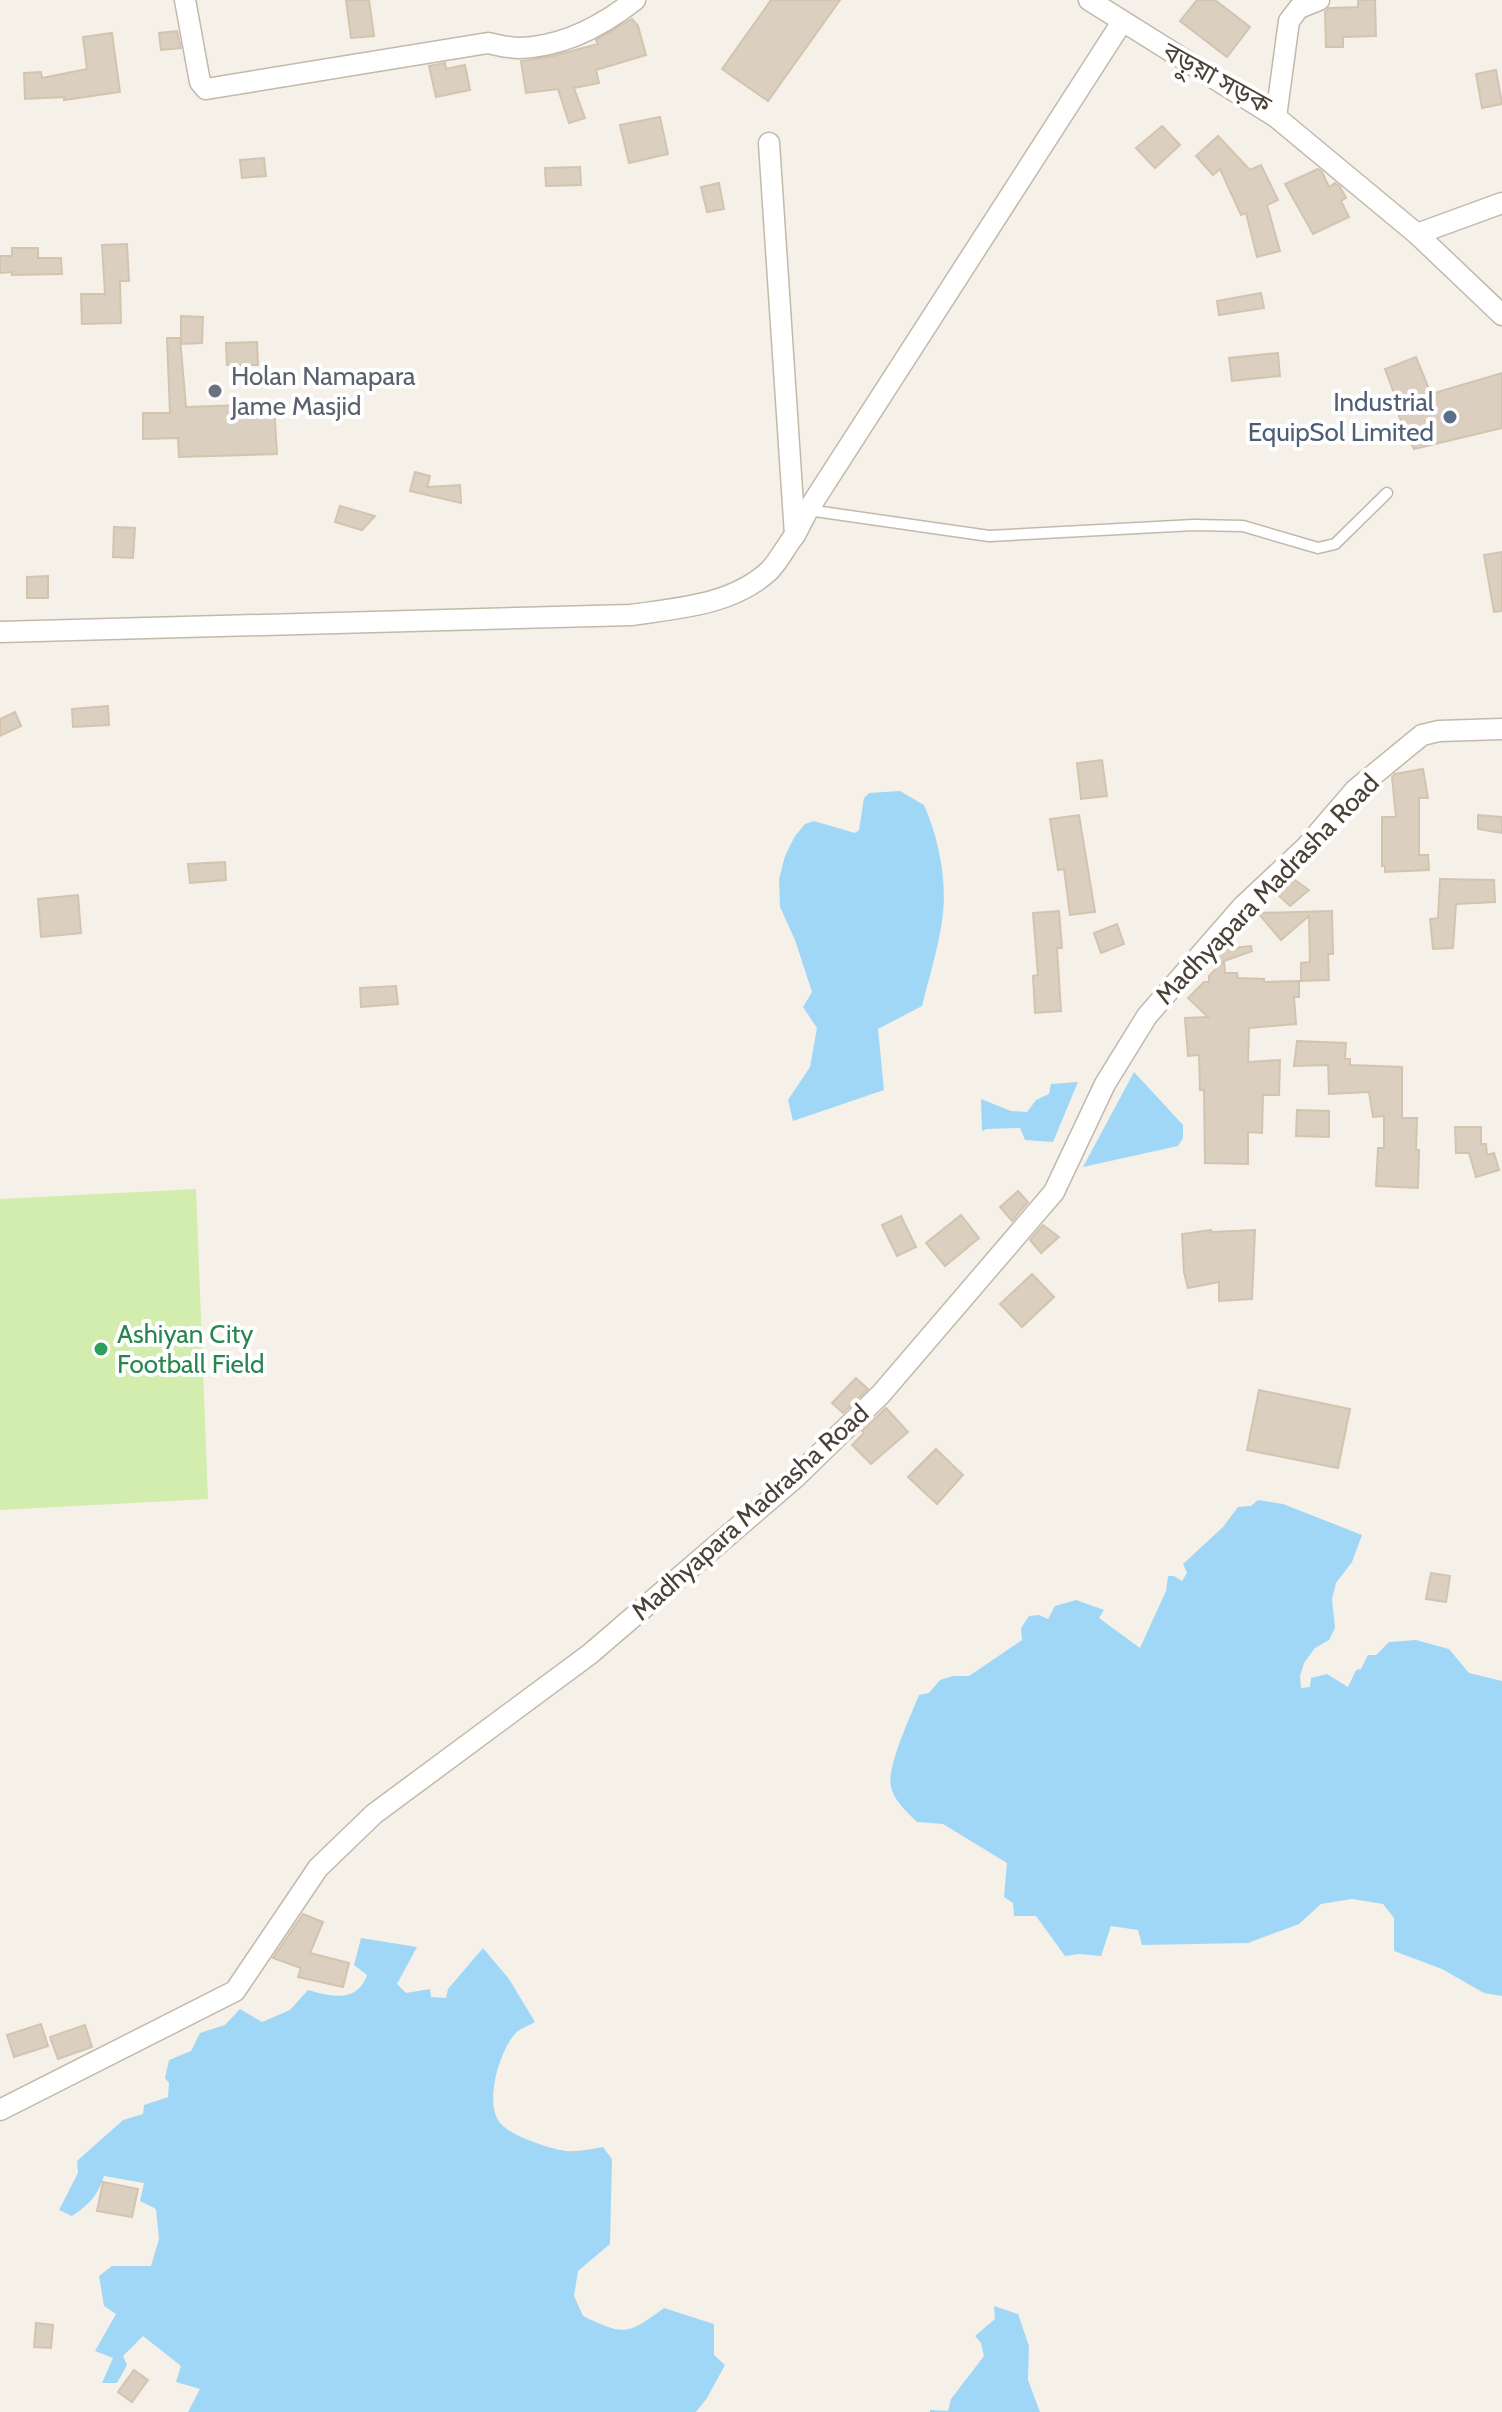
<svg xmlns="http://www.w3.org/2000/svg" width="1502" height="2412" viewBox="0 0 1502 2412" font-family="Cabin,'Noto Sans Bengali',sans-serif">
  <style>
    .green { fill: #d3edae }
    .water { fill: #a1d7f6 }
    .building { fill: #dbcfc0; stroke: #d4c4af; stroke-width: 2 }
    .lines { fill: none; stroke-linecap: round; stroke-linejoin: round }
    .service-casing { stroke: #c2b9aa; stroke-width: 13 }
    .minor-casing { stroke: #c2b9aa; stroke-width: 23 }
    .service { stroke: #fff; stroke-width: 10 }
    .minor { stroke: #fff; stroke-width: 20 }
    .worship-dot { fill: #6b7280; stroke: #fff; stroke-width: 3 }
    .service-dot { fill: #5c6f8a; stroke: #fff; stroke-width: 3 }
    .leisure-dot { fill: #2e9e5b; stroke: #fff; stroke-width: 3 }
    .labels { text-anchor: middle; dominant-baseline: central; stroke-width: 8; stroke-linejoin: round; paint-order: stroke }
    .street-label { font-size: 26px; fill: #4a4136; stroke: #fff }
    .worship-label { font-size: 26px; fill: #5b616d; stroke: #fff; text-anchor: start }
    .service-label { font-size: 26px; fill: #4e5e75; stroke: #fff; text-anchor: end }
    .leisure-label { font-size: 26px; fill: #27864d; stroke: #fff; text-anchor: start }
  </style>
  <rect width="100%" height="100%" fill="#f5f1e9"/>
  <path class="green" d="M196,1189L208,1499L0,1510V1199Z"/>
  <g class="water">
    <path d="M900,791L924,805C939,839 948,883 942,921C938,949 929,978 922,1006L878,1029L884,1090L793,1121L788,1100L810,1067L817,1028L803,1007L812,992L795,940L780,907L779,879L785,856L795,836L805,824L814,821L855,833L859,830L864,798L869,793Z"/>
    <path d="M1134,1072L1183,1125V1138L1178,1146L1083,1167Z"/>
    <path d="M1078,1082L1053,1142L1025,1140L1020,1128L986,1129L982,1131L981,1099L1011,1111L1027,1112L1036,1100L1049,1094L1051,1084Z"/>
    <path d="M1258,1500L1283,1504L1362,1535L1352,1562L1336,1583L1332,1599L1335,1628L1329,1640L1315,1648L1304,1663L1300,1676L1301,1688L1310,1687L1311,1678L1327,1674L1348,1687L1356,1670L1361,1669L1368,1655H1376L1389,1642L1416,1640L1449,1649L1469,1673L1502,1681V1996L1484,1993L1442,1969L1394,1951V1918L1383,1904L1352,1899L1321,1904L1299,1924L1248,1943L1142,1945L1138,1930L1111,1926L1101,1956L1079,1954L1065,1956L1036,1916H1014L1013,1903L1004,1897L1007,1863L943,1824L917,1822C907,1812 894,1801 891,1787C886,1768 911,1715 919,1695L929,1693L940,1680L953,1676H969L1022,1640L1021,1628L1029,1616L1039,1615L1048,1619L1055,1606L1076,1600L1104,1610L1099,1618L1140,1648L1166,1591L1168,1576H1174L1182,1581L1187,1573L1183,1564L1223,1527L1238,1507L1251,1506Z"/>
    <path d="M361,1938L417,1947L397,1984L406,1993L430,1989L431,1997L446,1998L448,1989L483,1948L509,1979L535,2022C528,2026 519,2029 514,2035C499,2053 482,2108 503,2126C515,2137 550,2149 566,2151C578,2152 591,2149 603,2147L612,2159L610,2244L578,2271L574,2296L583,2316C625,2336 627,2335 664,2308L714,2324V2355L725,2365L707,2398L696,2412H188L200,2389L176,2382L181,2366L143,2336L123,2356L127,2365L117,2383H102L113,2358L95,2351L116,2314L104,2306L99,2276L112,2266H151L159,2239L156,2209L140,2201L144,2183L104,2176C98,2195 90,2204 72,2216L59,2210L78,2173L77,2161L123,2120L143,2114L144,2105L168,2097L169,2083L165,2078L169,2060L191,2051L200,2033L225,2025L240,2009L262,2022L290,2010L308,1990C332,1997 357,2003 367,1975L354,1965Z"/>
    <path d="M994,2306L1018,2314L1029,2346L1028,2380L1040,2412H930V2410L948,2411L951,2399L984,2356L981,2343L975,2336L995,2319Z"/>
  </g>
  <g class="building">
    <path d="M346,0H369L374,36L351,38Z"/>
    <path d="M771,0H840L768,101L722,69Z"/>
    <path d="M1197,0H1215L1250,27L1227,57L1180,21Z"/>
    <path d="M1358,0H1375L1376,36L1343,37V47H1326L1325,12L1329,8L1358,7Z"/>
    <path d="M632,19L638,26L646,55L596,70L599,83L574,88L585,118L569,123L558,89L526,93L521,61L553,56L598,44L596,40Z"/>
    <path d="M177,31L181,48L161,50L159,33Z"/>
    <path d="M112,33L120,92L64,100V97L25,99L24,73L41,72L42,78L87,69L83,37Z"/>
    <path d="M445,63L446,69L465,65L470,90L436,97L429,66Z"/>
    <path d="M1496,70L1502,104L1482,108L1476,74Z"/>
    <path d="M660,117L668,154L629,163L620,125Z"/>
    <path d="M1162,126L1180,145L1155,168L1136,148Z"/>
    <path d="M1218,136L1250,170L1261,165L1278,200L1267,205L1280,251L1257,257L1246,213L1241,215L1220,169L1213,175L1196,156Z"/>
    <path d="M264,158L266,176L242,178L240,160Z"/>
    <path d="M580,167L581,185L546,186L545,168Z"/>
    <path d="M1318,169L1322,172L1329,187L1335,183L1340,187L1346,198L1341,201L1349,217L1313,234L1285,184Z"/>
    <path d="M719,183L724,209L707,212L701,187Z"/>
    <path d="M127,244L129,281H120L121,323L82,324L81,294H105L102,245Z"/>
    <path d="M12,248H38V258H61L62,274L12,275V272L0,273V256H12Z"/>
    <path d="M1261,293L1264,308L1219,315L1217,301Z"/>
    <path d="M181,316L203,317L202,343L181,344Z"/>
    <path d="M167,338H180L186,407L274,404L277,454L179,457L178,438L143,439V413H170Z"/>
    <path d="M257,342L258,365H227L226,343Z"/>
    <path d="M1278,353L1280,376L1232,381L1229,358Z"/>
    <path d="M1416,357L1431,394L1502,373V428L1414,449L1394,405L1398,404L1385,369Z"/>
    <path d="M415,472L430,476L427,487L460,485L461,503L410,491Z"/>
    <path d="M340,506L375,516L362,530L335,522Z"/>
    <path d="M114,527L135,528L133,558L113,557Z"/>
    <path d="M1502,552V611L1494,612L1484,555Z"/>
    <path d="M48,576V598H27V577Z"/>
    <path d="M108,706L109,725L73,727L72,709Z"/>
    <path d="M15,712L21,726L0,736V719Z"/>
    <path d="M1102,760L1107,796L1081,799L1077,763Z"/>
    <path d="M1423,769L1428,798H1419V855H1428L1429,870L1385,872V866H1382V817H1396L1392,777L1395,774Z"/>
    <path d="M1079,815L1095,912L1070,915L1064,869L1058,870L1050,819Z"/>
    <path d="M1478,815L1502,817V833L1478,829Z"/>
    <path d="M225,862L226,880L190,883L188,864Z"/>
    <path d="M1292,878L1309,890L1290,906L1277,894Z"/>
    <path d="M1440,879L1494,880L1495,902L1456,904L1453,948L1433,949L1430,919L1438,918Z"/>
    <path d="M78,895L81,933L41,937L38,899Z"/>
    <path d="M1059,911L1062,948H1057L1061,1011L1035,1013L1033,976L1038,975L1033,913Z"/>
    <path d="M1332,911L1333,954H1328L1329,980L1301,981V963L1310,962L1309,916L1281,940L1258,913Z"/>
    <path d="M1117,924L1124,944L1101,953L1094,933Z"/>
    <path d="M1251,946L1252,951L1224,961L1225,973H1237L1238,978L1264,979V982L1299,981V997H1294L1296,1024L1249,1028L1248,1062L1280,1060L1279,1095H1263L1262,1133L1248,1132V1164L1205,1163L1204,1090H1200L1199,1055L1188,1056L1185,1018L1208,1017L1188,998L1204,982H1209V976L1223,962L1208,965L1223,949Z"/>
    <path d="M396,986L398,1004L361,1007L360,988Z"/>
    <path d="M1297,1041L1346,1043L1345,1059H1350V1065L1402,1067V1118H1417L1416,1150H1419L1418,1188L1376,1186L1378,1148H1384V1116L1373,1117L1369,1092L1329,1094L1328,1065L1294,1066Z"/>
    <path d="M1297,1110L1329,1111V1137L1296,1136Z"/>
    <path d="M1455,1127H1481V1144H1486L1487,1155L1494,1153L1499,1170L1476,1177L1469,1153H1456Z"/>
    <path d="M1018,1191L1028,1202L1012,1221L1000,1207Z"/>
    <path d="M961,1215L979,1238L945,1266L926,1243Z"/>
    <path d="M901,1216L916,1247L897,1256L882,1225Z"/>
    <path d="M1043,1225L1059,1237L1041,1253L1030,1240Z"/>
    <path d="M1211,1230V1232L1255,1230L1252,1299L1219,1301V1282L1188,1288L1184,1272L1182,1234Z"/>
    <path d="M1032,1274L1054,1297L1022,1327L1000,1304Z"/>
    <path d="M856,1378L868,1389L843,1413L832,1403Z"/>
    <path d="M1259,1390L1350,1409L1338,1468L1247,1450Z"/>
    <path d="M886,1408L908,1432L871,1464L852,1445L864,1433L862,1431Z"/>
    <path d="M936,1449L963,1475L937,1504L908,1477Z"/>
    <path d="M1431,1573L1450,1576L1446,1602L1426,1599Z"/>
    <path d="M303,1914L323,1922L310,1953L349,1963L343,1987L298,1977L301,1968L273,1958Z"/>
    <path d="M41,2024L48,2046L14,2057L7,2035Z"/>
    <path d="M85,2025L92,2047L58,2059L50,2037Z"/>
    <path d="M103,2182L138,2189L132,2217L97,2211Z"/>
    <path d="M36,2323L53,2325L51,2348L34,2347Z"/>
    <path d="M134,2370L148,2380L132,2402L118,2392Z"/>
  </g>
  <g class="lines">
    <defs>
      <path id="service" d="M808,510L989,536L1194,525L1243,526L1318,548L1335,544L1387,493"/>
      <g id="minor">
        <path d="M185,0L200,82L206,89L488,43C498,45 509,48 519,48C562,47 602,26 635,0"/>
        <path d="M1089,0L1276,117L1417,234L1502,315"/>
        <path d="M1276,117L1289,21L1299,8L1319,0"/>
        <path d="M769,143L795,535L808,510L1122,22"/>
        <path d="M1417,234L1502,203"/>
        <path d="M0,632L631,615C679,608 732,605 769,571C779,561 786,546 795,535"/>
        <path d="M0,2110L235,1991L318,1868L374,1814L590,1654L795,1478L881,1394L1054,1192L1105,1084L1147,1016L1242,907L1306,847L1355,790L1422,735L1439,731L1502,729"/>
      </g>
    </defs>
    <use href="#service" class="service-casing"/>
    <use href="#minor" class="minor-casing"/>
    <use href="#service" class="service"/>
    <use href="#minor" class="minor"/>
  </g>
  <circle class="worship-dot" cx="215" cy="391" r="8"/>
  <circle class="service-dot" cx="1450" cy="417" r="8"/>
  <circle class="leisure-dot" cx="101" cy="1349" r="8"/>
  <g class="labels">
    <g class="street-label">
      <text transform="translate(1217 78) rotate(29)">বড়ুয়া সড়ক</text>
      <text transform="translate(1267 889) rotate(-46)">Madhyapara Madrasha Road</text>
      <text transform="translate(750 1512) rotate(-42)">Madhyapara Madrasha Road</text>
    </g>
    <g class="worship-label">
      <text x="231" y="376">Holan Namapara<tspan x="231" dy="30">Jame Masjid</tspan></text>
    </g>
    <g class="service-label">
      <text x="1434" y="402">Industrial<tspan x="1434" dy="30">EquipSol Limited</tspan></text>
    </g>
    <g class="leisure-label">
      <text x="117" y="1334">Ashiyan City<tspan x="117" dy="30">Football Field</tspan></text>
    </g>
  </g>
</svg>
